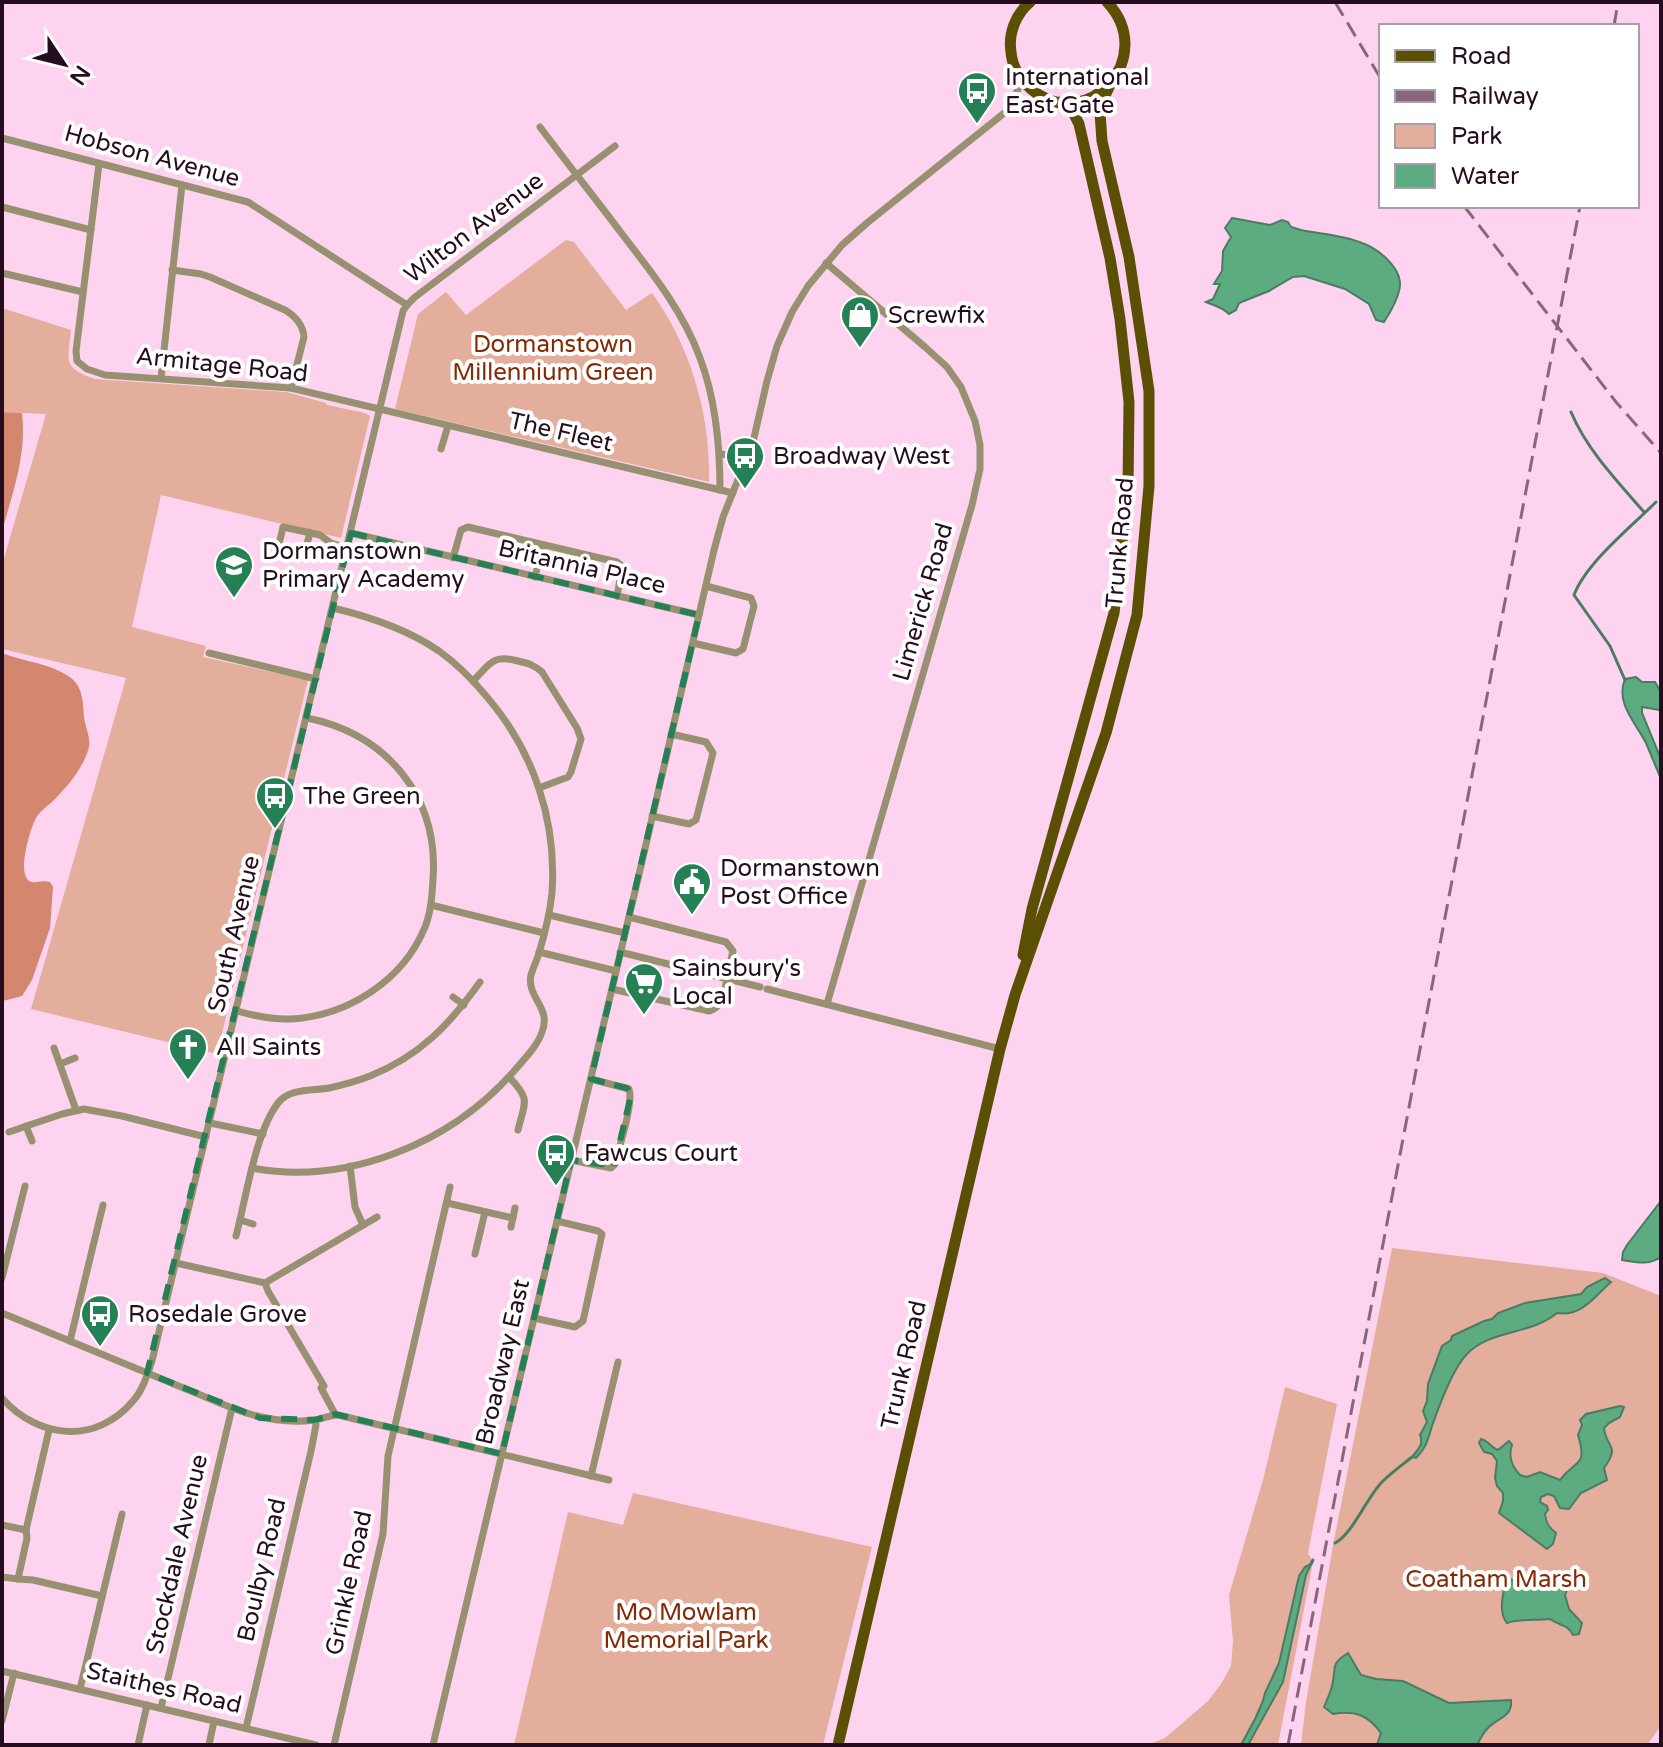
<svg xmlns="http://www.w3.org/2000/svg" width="1663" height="1747" viewBox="0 0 1663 1747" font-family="'Varela Round',sans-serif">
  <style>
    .green { fill: #e3ae9c }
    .forest { fill: #d3876e }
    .water { fill: #5cab81; stroke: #4c7b63; stroke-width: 2 }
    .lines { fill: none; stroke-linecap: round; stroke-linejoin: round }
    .stream { stroke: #4c7b63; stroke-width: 3 }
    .street { stroke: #979171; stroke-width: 7 }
    .primary { stroke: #5b4f04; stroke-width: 11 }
    .rail { stroke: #88677d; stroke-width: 3; stroke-dasharray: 16 8; stroke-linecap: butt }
    .marked { fill: none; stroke: #258056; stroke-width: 6; stroke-dasharray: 16 10; stroke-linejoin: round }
    .labels { text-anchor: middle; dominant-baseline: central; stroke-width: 8; stroke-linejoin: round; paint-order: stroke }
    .poi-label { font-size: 24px; fill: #250c1e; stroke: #fff; text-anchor: start }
    .street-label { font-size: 24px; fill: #250c1e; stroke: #fff }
    .park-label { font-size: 24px; fill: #842a04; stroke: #fff }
  </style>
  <rect width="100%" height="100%" fill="#fed3ef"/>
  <g class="green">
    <path d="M566,240L574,242L626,310L652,293C691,347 711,416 709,482L395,409L418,314L446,292L466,315Z"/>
    <path d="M2,308L71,330C68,361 62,368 95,379L286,392L326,403L327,405L365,413L370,416L341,538L161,495L132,627L206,646L203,657L308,680L217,1054L31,1009L126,678L2,649V565L46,414L2,412Z"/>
    <path d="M1392,1248L1603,1273L1661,1296V1726L1647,1745H1301L1306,1702L1334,1540Z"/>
    <path d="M1285,1387L1337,1404L1308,1553L1313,1562L1278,1745H1146L1165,1738L1208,1701L1221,1684L1231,1666L1233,1641L1229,1595L1263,1480Z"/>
    <path d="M633,1493L872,1547L823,1745H514L568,1512L623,1525Z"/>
  </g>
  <g class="forest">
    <path d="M2,412L22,413C27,453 13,492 2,531Z"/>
    <path d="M2,653C24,662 51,663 71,678C83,687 83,703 84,717C85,726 91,738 89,747C83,769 67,787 52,802C46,807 38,813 35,820C30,830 15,879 32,882C38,883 41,880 50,882L53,887L50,928L32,980L22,996L3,1001Z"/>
  </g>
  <g class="water">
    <path d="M1232,218L1270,225L1282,220L1288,222L1291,227L1301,230C1320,234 1343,235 1362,243C1377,248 1398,265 1400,282C1401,294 1390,313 1384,322L1376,320L1369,304L1345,289L1304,276L1293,277L1269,291L1239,303L1236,310L1229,314C1222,307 1215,306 1206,302L1213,299L1220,284H1214L1222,271L1223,251L1231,237L1225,228Z"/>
    <path d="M1636,677L1642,682H1655L1661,692L1660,710L1642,707V713L1661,759V779C1656,767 1651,755 1646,743C1636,723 1615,703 1625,679Z"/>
    <path d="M1661,1201V1257C1648,1266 1636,1262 1622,1260L1623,1252L1627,1245Z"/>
    <path d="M1605,1278L1611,1282C1595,1296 1582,1317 1557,1313C1531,1335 1491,1329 1467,1354C1453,1368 1439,1406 1432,1426C1428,1440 1426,1448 1416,1458L1412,1457C1418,1449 1424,1445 1420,1435L1427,1422L1423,1411L1427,1401L1428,1384L1442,1346L1451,1340L1452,1336L1484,1321L1492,1319L1498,1313L1525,1303L1581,1294L1587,1287Z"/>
    <path d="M1620,1406L1624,1407L1620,1417L1609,1423L1604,1428C1606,1448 1621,1445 1604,1468L1607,1480L1581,1493L1569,1509L1560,1508L1554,1496L1548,1494L1541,1497L1540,1502L1547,1506L1548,1510L1545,1514C1546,1523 1549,1528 1556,1533L1553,1544L1547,1549L1499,1513L1503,1501V1493L1497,1486L1495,1478L1497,1461L1492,1454L1484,1452L1479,1443L1481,1439C1489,1441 1491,1448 1498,1450L1509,1441L1512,1445C1508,1456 1512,1467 1520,1475L1527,1477L1540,1472L1560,1480C1575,1459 1588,1468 1578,1435L1582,1425L1580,1420L1586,1414Z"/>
    <path d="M1311,1564L1306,1575L1283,1682L1248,1745H1241L1255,1719L1263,1701L1265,1693L1279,1663L1299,1576L1305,1567Z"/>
    <path d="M1507,1576C1517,1585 1531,1592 1545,1587C1554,1585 1555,1582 1565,1585L1567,1590L1565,1595L1569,1609L1582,1623L1579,1634L1573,1635C1568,1624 1559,1626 1550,1619C1535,1621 1522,1618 1507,1623C1497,1611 1504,1591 1507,1576Z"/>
    <path d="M1348,1653L1361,1675L1376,1679L1403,1681L1449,1703L1511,1700C1513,1717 1497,1718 1488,1728C1483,1733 1480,1739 1477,1745H1377L1381,1733C1368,1715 1355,1710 1333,1714L1324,1707C1327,1699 1332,1690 1333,1681C1336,1665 1331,1664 1348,1653Z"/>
  </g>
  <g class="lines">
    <g class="stream">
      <path d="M1571,412C1587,450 1617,481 1644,512"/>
      <path d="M1625,680L1610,646L1574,595C1586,563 1631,527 1656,502"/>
      <path d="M1335,1543C1352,1535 1367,1497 1382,1482C1391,1473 1402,1465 1412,1457"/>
      <path d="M1311,1564L1313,1560"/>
    </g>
    <g class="street">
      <path d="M1008,110C1021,108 1032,101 1045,99"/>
      <path d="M540,127C567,163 595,198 622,234C652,273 683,311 700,358C716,400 720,445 720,490"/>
      <path d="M2,138L248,202L407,305"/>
      <path d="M99,164L76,351L77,361L87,369L105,375L291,388L733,493"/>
      <path d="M2,207L91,230"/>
      <path d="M826,263L925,347L947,367L961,387L975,421L980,445V469L972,505L827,1004"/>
      <path d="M172,270L201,274L210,277L285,310C295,316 303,325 304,337L291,388"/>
      <path d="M2,273L83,292"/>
      <path d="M161,378L182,185"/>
      <path d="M441,449L448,426"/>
      <path d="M720,454L748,457"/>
      <path d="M351,533L699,615"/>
      <path d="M277,553L283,527L320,535L331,543L347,548"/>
      <path d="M304,555L310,533"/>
      <path d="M453,558L461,530L468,527L617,562L622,566V569L617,596"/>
      <path d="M535,577L543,545"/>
      <path d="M693,643L736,653L743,649L754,606L751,598L706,586"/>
      <path d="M209,653L316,679"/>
      <path d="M473,681C490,664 492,654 518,661C528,663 534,665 542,672L577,728L581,739L571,772L568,777L539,788"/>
      <path d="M652,816L689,824L696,820L713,753L706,742L671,734"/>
      <path d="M431,905L544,933"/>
      <path d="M549,915L625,933"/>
      <path d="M629,917L726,942L733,951L726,979"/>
      <path d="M539,952L616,971"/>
      <path d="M620,952L760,987"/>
      <path d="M612,989L709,1011C723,1008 724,992 727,979"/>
      <path d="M767,989L1000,1049"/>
      <path d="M453,997L464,1005"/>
      <path d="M237,1011C255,1016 272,1020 291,1019C347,1016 403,981 425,927C431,912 432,896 433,879C439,797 387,734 307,718"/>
      <path d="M54,1048L76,1110"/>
      <path d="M60,1064L75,1058"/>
      <path d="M509,1077C531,1100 525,1101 518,1130"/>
      <path d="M210,1123L263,1134"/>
      <path d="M26,1126L32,1141"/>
      <path d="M9,1132L62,1114L84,1109L122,1116L206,1137"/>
      <path d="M571,1160L611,1168L615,1164C619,1147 634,1103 629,1089L591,1079"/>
      <path d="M350,1166L355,1207L363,1225"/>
      <path d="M252,1168C347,1186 451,1143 514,1071C524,1059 537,1047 542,1032C552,1008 526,997 531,975C533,968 537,960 539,953C545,933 550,913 552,893C557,821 534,752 487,697C473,680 457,664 439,651C407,629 371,617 333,608"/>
      <path d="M447,1203L513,1218"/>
      <path d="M240,1220L253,1224"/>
      <path d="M511,1227L515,1208"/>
      <path d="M236,1236C246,1199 255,1133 278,1103C290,1088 312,1091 329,1088C343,1085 357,1081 370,1076C420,1056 450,1024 480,982"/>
      <path d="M475,1254L485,1212"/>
      <path d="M176,1263L265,1283L377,1217"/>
      <path d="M2,1278L25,1186"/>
      <path d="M265,1283L268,1291L324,1386L321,1388L335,1414"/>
      <path d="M2,1313L232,1408C258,1418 285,1424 314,1420C322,1419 330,1415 338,1415L609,1480"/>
      <path d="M534,1318L575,1327L583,1321L602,1234L598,1231L557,1221"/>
      <path d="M70,1341L103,1205"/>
      <path d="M2,1398C38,1439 96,1445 133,1401C143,1390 147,1375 152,1361L403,311L407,305L415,297L615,146"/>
      <path d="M591,1476L618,1362"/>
      <path d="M2,1525L26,1530"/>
      <path d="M2,1577L18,1579L27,1538L26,1530L49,1430"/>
      <path d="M18,1579L33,1580L102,1596"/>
      <path d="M2,1671L316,1745"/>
      <path d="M80,1689L122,1514"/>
      <path d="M161,1708L232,1408"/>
      <path d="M2,1721L14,1673"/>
      <path d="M246,1728L311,1451L316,1425L315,1420"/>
      <path d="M138,1745L147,1705"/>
      <path d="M209,1745L214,1721"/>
      <path d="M334,1745L383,1534L388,1456L450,1187"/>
      <path d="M433,1745L641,866L714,550L723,517L753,442L767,381L777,346L792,312L808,286L842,245L867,223L1008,110L1019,87L1020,77"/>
    </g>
    <g class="primary">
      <path d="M1030,2C1016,14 1008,33 1011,52C1012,66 1020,80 1031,89C1087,136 1159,57 1107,2"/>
      <path d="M1023,955L1032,909L1114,613L1128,487L1129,402L1120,319L1110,258L1079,124L1071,108L1060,102"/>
      <path d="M838,1745L1000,1049L1015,995L1106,733L1137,615L1149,486V391L1129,257L1102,141L1100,113L1103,100L1111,83"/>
    </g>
    <g class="rail">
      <path d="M1335,2L1381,79"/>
      <path d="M1614,26L1618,2"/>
      <path d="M1464,206L1616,402L1661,453"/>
      <path d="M1288,1745L1580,206"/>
    </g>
  </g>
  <path class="marked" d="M351,533L699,615L591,1079L627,1088L631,1095L614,1166L571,1160L502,1454L335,1414L315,1420L260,1418L147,1373Z"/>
  <defs>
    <symbol id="bus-pin" viewBox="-11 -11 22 30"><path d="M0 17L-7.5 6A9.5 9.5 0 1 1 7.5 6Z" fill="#258056" stroke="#fff"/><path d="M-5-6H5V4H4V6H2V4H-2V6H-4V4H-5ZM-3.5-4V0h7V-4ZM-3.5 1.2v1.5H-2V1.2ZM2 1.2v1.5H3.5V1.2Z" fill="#fff"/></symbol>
    <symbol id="shop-pin" viewBox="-11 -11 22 30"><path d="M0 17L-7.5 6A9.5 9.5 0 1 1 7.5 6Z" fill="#258056" stroke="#fff"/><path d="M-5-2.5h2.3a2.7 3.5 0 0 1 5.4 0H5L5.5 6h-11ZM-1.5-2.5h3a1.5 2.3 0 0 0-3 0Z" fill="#fff"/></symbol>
    <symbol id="school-pin" viewBox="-11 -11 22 30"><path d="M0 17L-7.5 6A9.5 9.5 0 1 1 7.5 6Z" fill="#258056" stroke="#fff"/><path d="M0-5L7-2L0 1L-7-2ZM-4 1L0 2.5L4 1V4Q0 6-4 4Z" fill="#fff"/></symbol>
    <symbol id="civic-pin" viewBox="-11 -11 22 30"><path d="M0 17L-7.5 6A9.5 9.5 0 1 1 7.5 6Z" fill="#258056" stroke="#fff"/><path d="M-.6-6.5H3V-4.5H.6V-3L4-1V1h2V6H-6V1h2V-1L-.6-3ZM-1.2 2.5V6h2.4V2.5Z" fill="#fff"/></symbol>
    <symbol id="supermarket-pin" viewBox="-11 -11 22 30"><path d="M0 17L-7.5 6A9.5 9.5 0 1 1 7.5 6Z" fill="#258056" stroke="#fff"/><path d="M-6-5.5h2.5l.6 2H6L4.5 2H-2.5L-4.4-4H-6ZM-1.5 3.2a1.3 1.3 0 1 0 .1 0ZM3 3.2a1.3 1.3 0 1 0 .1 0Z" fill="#fff"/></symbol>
    <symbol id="church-pin" viewBox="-11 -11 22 30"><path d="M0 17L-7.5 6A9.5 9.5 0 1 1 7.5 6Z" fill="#258056" stroke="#fff"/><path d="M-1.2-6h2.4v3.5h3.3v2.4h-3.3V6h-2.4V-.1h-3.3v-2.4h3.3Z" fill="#fff"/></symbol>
  </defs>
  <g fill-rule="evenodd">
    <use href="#bus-pin" x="955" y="69" width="44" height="60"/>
    <use href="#shop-pin" x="838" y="293" width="44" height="60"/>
    <use href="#bus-pin" x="723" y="434" width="44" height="60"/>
    <use href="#school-pin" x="212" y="543" width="44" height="60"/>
    <use href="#bus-pin" x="253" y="774" width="44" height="60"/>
    <use href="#civic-pin" x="670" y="860" width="44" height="60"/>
    <use href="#supermarket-pin" x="622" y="960" width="44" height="60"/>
    <use href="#church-pin" x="166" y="1025" width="44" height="60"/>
    <use href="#bus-pin" x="534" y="1131" width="44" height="60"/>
    <use href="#bus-pin" x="78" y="1292" width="44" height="60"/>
  </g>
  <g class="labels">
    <g class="poi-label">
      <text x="1005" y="77">International<tspan x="1005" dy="28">East Gate</tspan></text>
      <text x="888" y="315">Screwfix</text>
      <text x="773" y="456">Broadway West</text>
      <text x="262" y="551">Dormanstown<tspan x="262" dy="28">Primary Academy</tspan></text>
      <text x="303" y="796">The Green</text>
      <text x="720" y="868">Dormanstown<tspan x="720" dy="28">Post Office</tspan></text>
      <text x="672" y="968">Sainsbury's<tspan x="672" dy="28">Local</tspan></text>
      <text x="216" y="1047">All Saints</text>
      <text x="584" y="1153">Fawcus Court</text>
      <text x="128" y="1314">Rosedale Grove</text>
    </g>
    <g class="street-label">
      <text transform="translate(152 156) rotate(15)">Hobson Avenue</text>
      <text transform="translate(474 228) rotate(-37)">Wilton Avenue</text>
      <text transform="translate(222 365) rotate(6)">Armitage Road</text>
      <text transform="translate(561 432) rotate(13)">The Fleet</text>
      <text transform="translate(1120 543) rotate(-85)">Trunk Road</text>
      <text transform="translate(582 567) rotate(13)">Britannia Place</text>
      <text transform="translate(923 602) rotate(-74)">Limerick Road</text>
      <text transform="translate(234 934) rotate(-77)">South Avenue</text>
      <text transform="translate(503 1362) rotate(-77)">Broadway East</text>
      <text transform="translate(904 1365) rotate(-77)">Trunk Road</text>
      <text transform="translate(177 1554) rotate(-77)">Stockdale Avenue</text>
      <text transform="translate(262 1570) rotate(-77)">Boulby Road</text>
      <text transform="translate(349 1583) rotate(-78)">Grinkle Road</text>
      <text transform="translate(164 1688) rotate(13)">Staithes Road</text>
    </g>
    <g class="park-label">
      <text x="553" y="344">Dormanstown<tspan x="553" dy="28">Millennium Green</tspan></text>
      <text x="1496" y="1579">Coatham Marsh</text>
      <text x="686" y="1612">Mo Mowlam<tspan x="686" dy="28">Memorial Park</tspan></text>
    </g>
  </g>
  <rect width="1663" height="1747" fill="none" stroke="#250c1e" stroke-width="8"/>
  <rect x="1379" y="24" width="260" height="184" fill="#ffffff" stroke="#a89ea5" stroke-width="2"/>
  <rect x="1395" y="50" width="40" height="12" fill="#5b4f04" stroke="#a89ea5" stroke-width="2"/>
  <text x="1451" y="64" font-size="24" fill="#250c1e">Road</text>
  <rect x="1395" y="90" width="40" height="12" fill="#88677d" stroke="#a89ea5" stroke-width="2"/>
  <text x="1451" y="104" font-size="24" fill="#250c1e">Railway</text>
  <rect x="1395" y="124" width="40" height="24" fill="#e3ae9c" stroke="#a89ea5" stroke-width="2"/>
  <text x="1451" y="144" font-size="24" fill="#250c1e">Park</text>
  <rect x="1395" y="164" width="40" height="24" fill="#5cab81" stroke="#a89ea5" stroke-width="2"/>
  <text x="1451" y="184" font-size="24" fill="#250c1e">Water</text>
  <g transform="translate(64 64) rotate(125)" stroke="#ffffff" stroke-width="6" paint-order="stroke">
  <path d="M0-6L14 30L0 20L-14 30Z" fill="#250c1e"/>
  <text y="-12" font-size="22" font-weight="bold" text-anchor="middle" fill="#250c1e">N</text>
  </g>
</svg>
